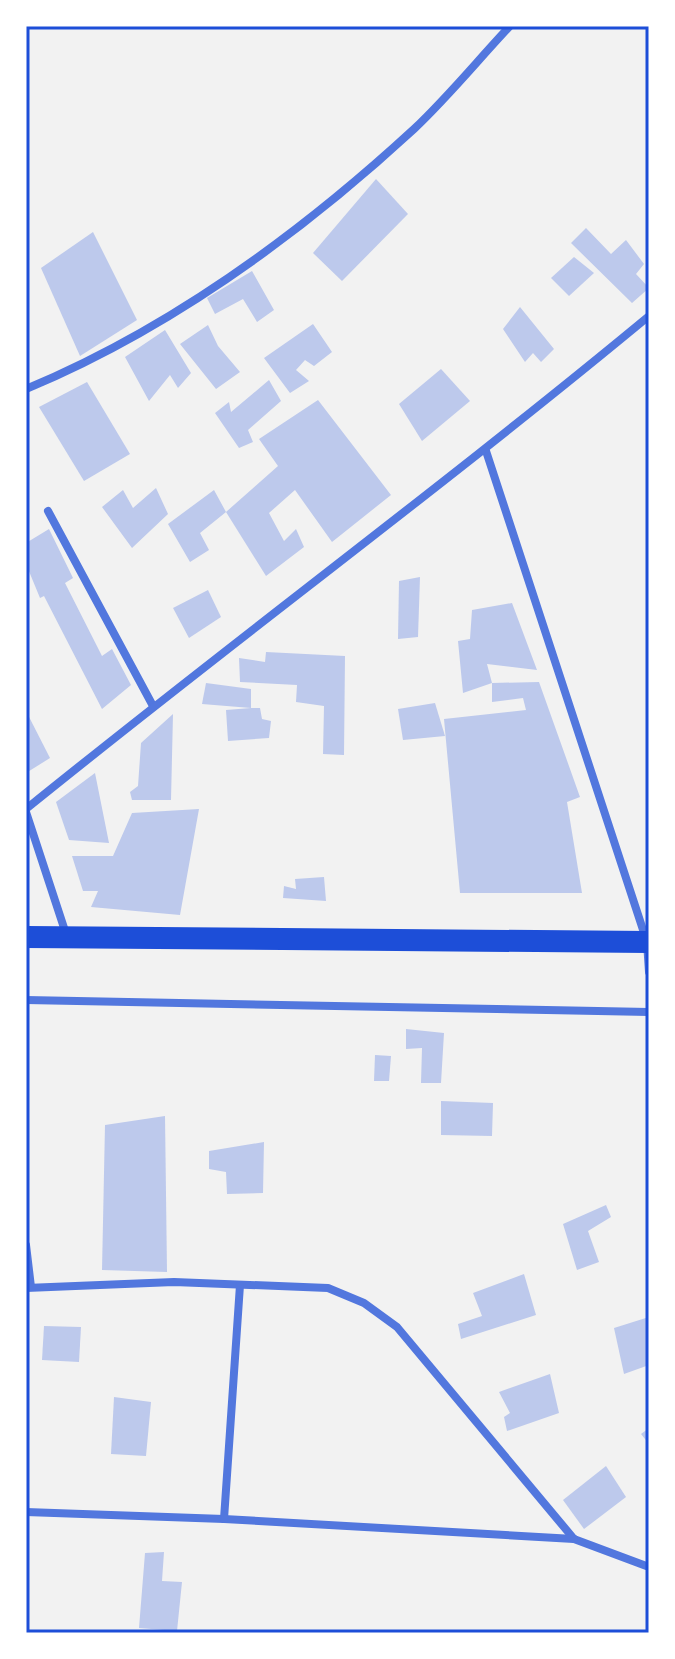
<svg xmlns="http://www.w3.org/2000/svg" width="675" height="1659" viewBox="0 0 675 1659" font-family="'Work Sans',sans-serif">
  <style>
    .building { fill: #bdc9ec }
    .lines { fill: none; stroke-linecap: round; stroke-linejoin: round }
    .minor { stroke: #5277de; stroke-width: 8 }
    .trunk { stroke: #1d4ed8; stroke-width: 22 }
    .neatline { fill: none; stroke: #1d4ed8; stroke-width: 3 }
  </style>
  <rect width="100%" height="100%" fill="#f2f2f2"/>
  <g class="building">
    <path d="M376,179L408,214L342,281L313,253Z"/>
    <path d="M586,228L611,254L626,240L644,264L636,274L649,288L632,303L571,243Z"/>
    <path d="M93,232L137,320L80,356L41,268Z"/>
    <path d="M574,257L594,273L569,296L551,278Z"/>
    <path d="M252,271L274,310L257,322L243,299L215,314L207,298Z"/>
    <path d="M520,307L554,349L541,362L533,353L525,362L503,329Z"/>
    <path d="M313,324L332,352L314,366L305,360L296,370L309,381L290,393L264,358Z"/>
    <path d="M208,325L218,346L240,372L216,389L180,344Z"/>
    <path d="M165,330L191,373L178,388L170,375L149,401L125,357Z"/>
    <path d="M441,369L470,401L422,441L399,404Z"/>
    <path d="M269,380L281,401L248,430L253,442L239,448L215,413L229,402L231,412Z"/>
    <path d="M87,382L130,454L84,481L39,407Z"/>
    <path d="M318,400L391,495L332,542L295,490L269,513L284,541L296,529L304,547L266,576L226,512L278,466L259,439Z"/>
    <path d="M156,488L168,514L132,548L102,507L123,490L133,508Z"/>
    <path d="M214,490L226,512L200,533L209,550L190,562L168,524Z"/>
    <path d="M49,529L73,578L65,583L102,656L112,649L131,685L102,709L44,596L40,598L26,564V543Z"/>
    <path d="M420,577L418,637L398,639L399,581Z"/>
    <path d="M208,590L221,617L189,638L173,608Z"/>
    <path d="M512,603L537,670L487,664L492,683L463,693L458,641L470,639L472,610Z"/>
    <path d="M266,652L345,656L344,755L323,754L324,706L296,702L297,685L240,682L239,658L265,662Z"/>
    <path d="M539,682L580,797L567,802L582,893H460L444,719L526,710L523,698L492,702V683Z"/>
    <path d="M206,683L251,689V708L202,704Z"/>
    <path d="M435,703L445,736L403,740L398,709Z"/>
    <path d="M251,708H260L262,719L271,721L269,738L228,741L226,710Z"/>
    <path d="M26,711L50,758L26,773Z"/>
    <path d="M173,714L171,800H132L130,792L138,786L141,743Z"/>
    <path d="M95,773L109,843L69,840L56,802Z"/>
    <path d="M199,809L180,915L91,907L98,891H83L72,856H113L132,813Z"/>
    <path d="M324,877L326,901L283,898L284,886L296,889L295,879Z"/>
    <path d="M406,1029L444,1033L441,1083H421L422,1048L406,1049Z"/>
    <path d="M375,1055L391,1056L389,1081H374Z"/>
    <path d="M441,1101L493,1103L492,1136L441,1135Z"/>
    <path d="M165,1116L167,1272L102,1270L105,1125Z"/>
    <path d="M264,1142L263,1193L227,1194L226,1172L209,1169V1151Z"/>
    <path d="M606,1205L611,1217L588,1231L599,1262L577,1270L563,1224Z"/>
    <path d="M524,1274L536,1315L461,1339L458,1324L482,1316L473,1293Z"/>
    <path d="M649,1317V1365L624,1374L614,1328Z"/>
    <path d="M44,1326L81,1327L79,1362L42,1360Z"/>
    <path d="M550,1374L559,1413L507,1431L504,1417L510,1413L499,1392Z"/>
    <path d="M114,1397L151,1402L146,1456L111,1454Z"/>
    <path d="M649,1428V1444L641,1434Z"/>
    <path d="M606,1466L626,1497L584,1529L563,1500Z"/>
    <path d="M164,1552L162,1581L182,1582L177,1631L139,1628L145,1553Z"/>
  </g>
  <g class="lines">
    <g class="minor">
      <path d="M26,389C170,329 300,234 414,129C448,97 478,60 510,26"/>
      <path d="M486,451L647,942L649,972"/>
      <path d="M48,511L153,706"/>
      <path d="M26,809C232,642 445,485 649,316"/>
      <path d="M26,812L67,937"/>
      <path d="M26,1000L649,1012"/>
      <path d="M26,1245L31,1287"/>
      <path d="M26,1288L174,1282L328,1288L364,1303L397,1327L574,1539L649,1567"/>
      <path d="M26,1512L224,1519L574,1539"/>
      <path d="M224,1519L240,1285"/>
    </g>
    <path class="trunk" d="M26,937L649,942"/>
  </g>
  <rect width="675" height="1659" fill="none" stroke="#ffffff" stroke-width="56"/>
  <rect x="28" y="28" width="619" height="1603" class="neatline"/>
</svg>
